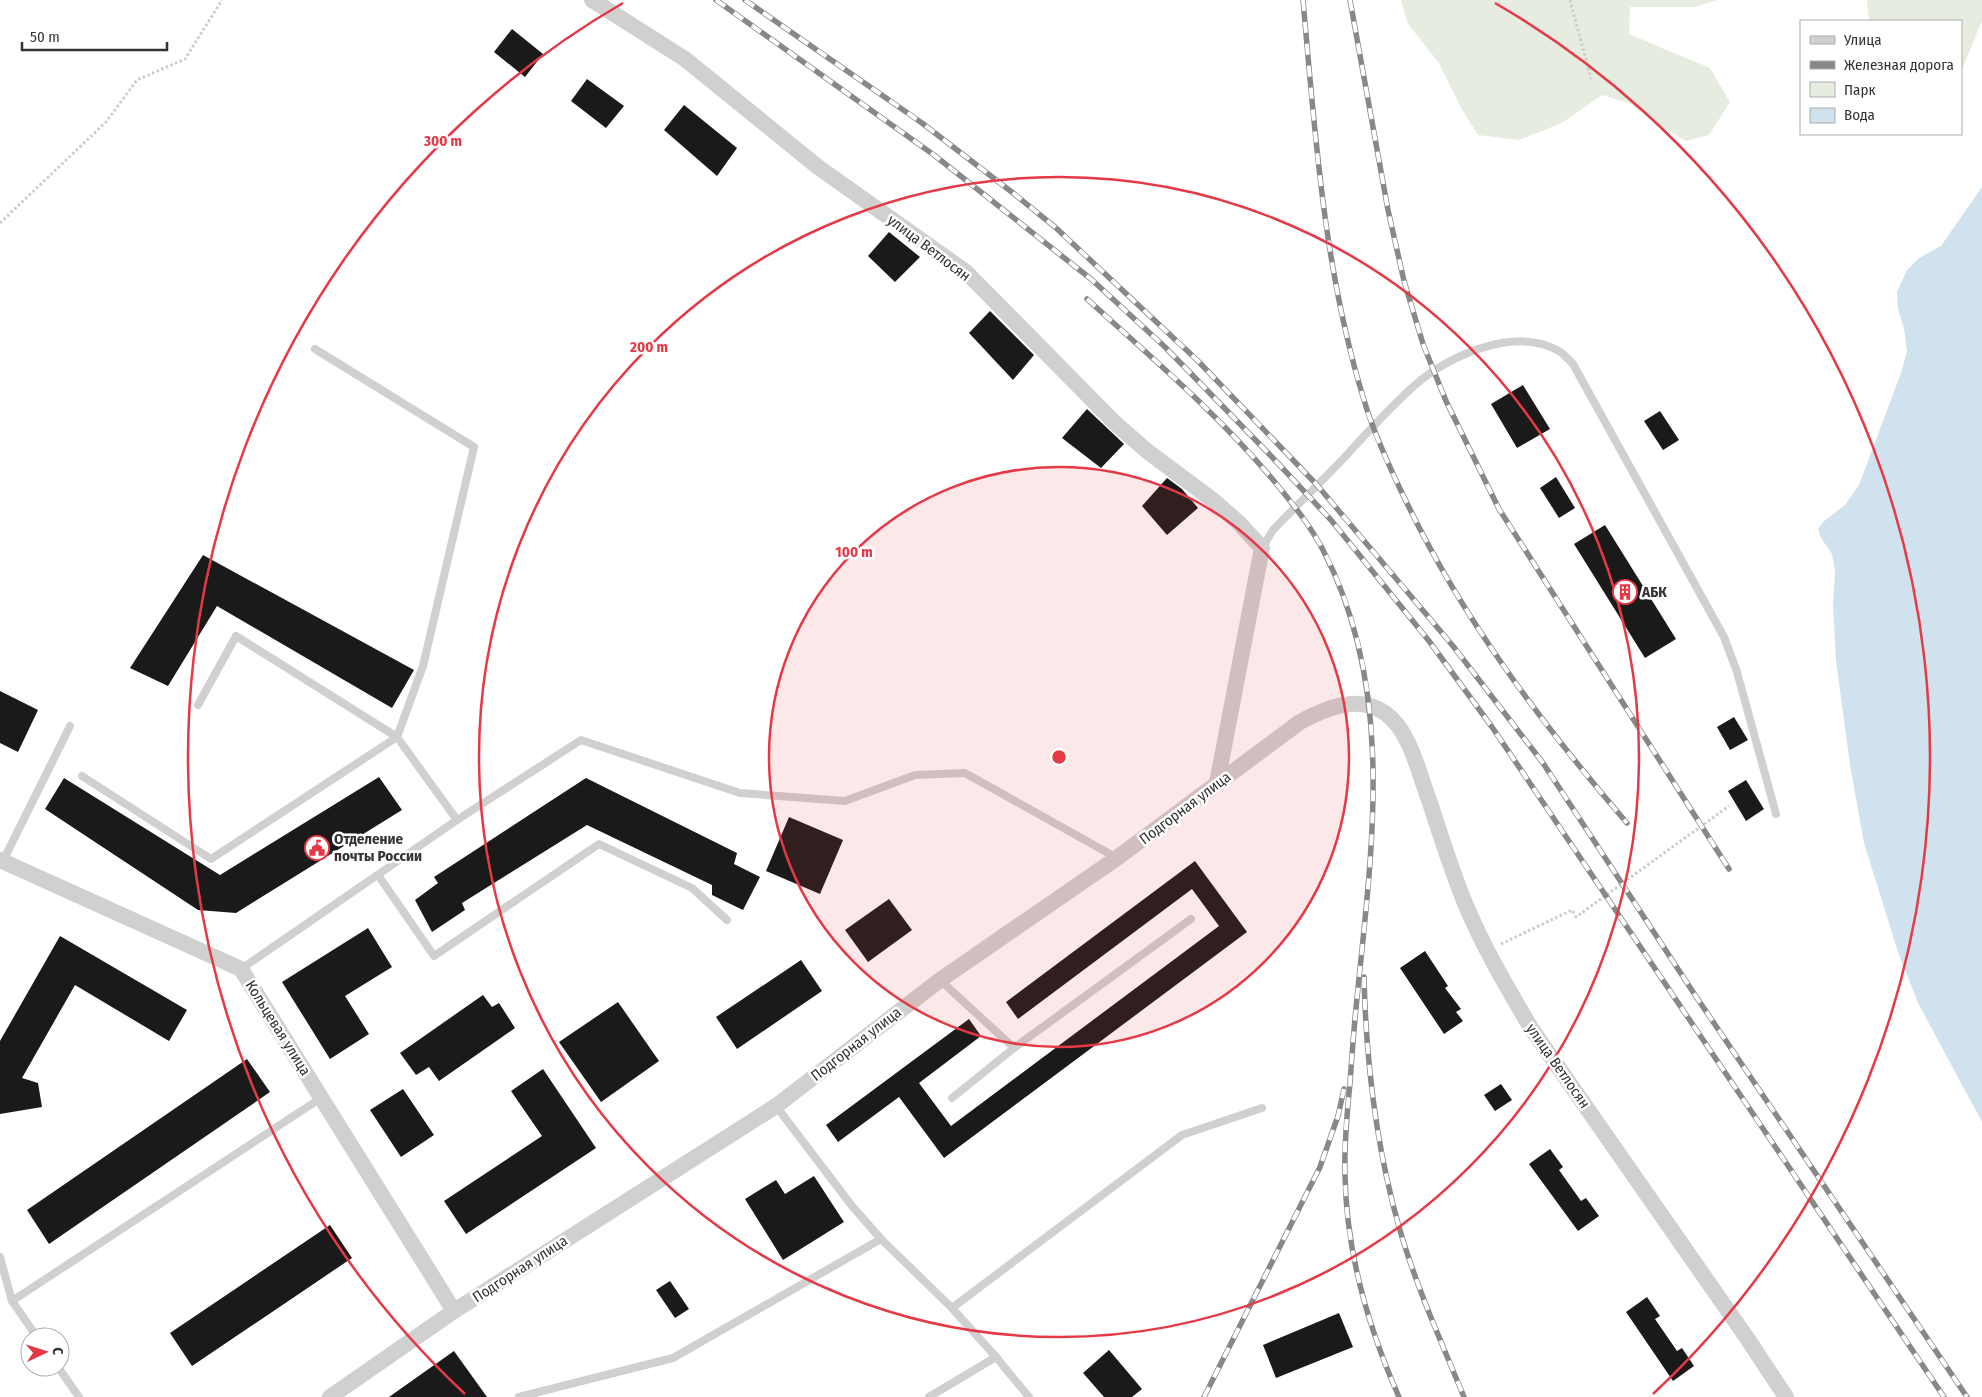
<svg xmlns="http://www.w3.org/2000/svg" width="1982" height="1397" viewBox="0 0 1982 1397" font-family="'Fira Sans Condensed',sans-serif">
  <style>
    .green { fill: #e6ecdf }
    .water { fill: #cfe2ee }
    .building { fill: #1a1a1a }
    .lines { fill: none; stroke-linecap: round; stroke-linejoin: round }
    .path { stroke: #cdcdcd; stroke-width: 3; stroke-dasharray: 2.5 2.5; stroke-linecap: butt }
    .service { stroke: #d0d0d0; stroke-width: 8 }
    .minor { stroke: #d0d0d0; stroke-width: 16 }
    .rail-casing { stroke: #888; stroke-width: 5.5 }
    .rail { stroke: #fff; stroke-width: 4; stroke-dasharray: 11; stroke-linecap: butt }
    .ring { fill: none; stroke: #e63946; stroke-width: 2.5 }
    .labels { text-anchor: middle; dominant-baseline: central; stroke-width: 5; stroke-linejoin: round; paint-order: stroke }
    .street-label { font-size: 15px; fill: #333; stroke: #fff }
    .poi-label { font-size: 15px; font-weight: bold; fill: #333; stroke: #fff; text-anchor: start }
    .centre { fill: #e63946; stroke: #fff; stroke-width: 2.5 }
    .ring-label { font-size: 15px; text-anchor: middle; font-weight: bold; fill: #e63946; stroke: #fff; stroke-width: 5; stroke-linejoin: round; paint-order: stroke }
  </style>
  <rect width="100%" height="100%" fill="#fff"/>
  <g class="green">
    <path d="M1401,0H1718L1695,7H1630L1629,34L1710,68L1730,102L1709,135L1686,141L1657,124L1629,103L1602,95L1562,123L1519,140L1478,135L1461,108L1439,63L1408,24Z"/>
    <path d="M1867,0H1982V21L1961,72V21H1869Z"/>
  </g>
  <path class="water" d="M1982,187V1122L1918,1003L1898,952L1864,843L1850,765L1836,660L1833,606L1835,571L1832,554L1821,538L1818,529L1823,522L1845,505L1859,485L1901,373L1907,351L1904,328L1898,309L1897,292L1907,270L1919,258L1941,246Z"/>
  <g class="building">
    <path d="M512,29L543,54L525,77L494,52Z"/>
    <path d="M587,79L624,106L606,128L571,101Z"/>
    <path d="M684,105L737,148L717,176L664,130Z"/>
    <path d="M889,232L920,257L895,282L868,256Z"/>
    <path d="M990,311L1034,355L1013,380L969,333Z"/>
    <path d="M1523,385L1550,429L1517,448L1491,404Z"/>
    <path d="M1087,409L1124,444L1101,468L1062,438Z"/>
    <path d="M1660,411L1679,440L1663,450L1644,421Z"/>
    <path d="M1556,477L1575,508L1559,518L1540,488Z"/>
    <path d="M1167,478L1182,489L1198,508L1167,535L1142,506Z"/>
    <path d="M1605,525L1676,639L1645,658L1574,544Z"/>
    <path d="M203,555L414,670L392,708L217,606L168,686L130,668Z"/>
    <path d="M0,691L38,710L18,752L0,743Z"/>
    <path d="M1734,717L1748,740L1730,750L1717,727Z"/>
    <path d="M379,777L402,810L236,913L198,910L45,809L64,778L220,875Z"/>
    <path d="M586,778L737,853L734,864L760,877L743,910L712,895V885L587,825L462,903L465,910L432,932L415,900L438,883L434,877Z"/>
    <path d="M1746,780L1764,809L1746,821L1728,791Z"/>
    <path d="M789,817L843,840L820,894L766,871Z"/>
    <path d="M1195,861L1247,932L944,1158L899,1097L838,1142L826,1125L969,1019L981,1036L919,1083L951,1126L1219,926L1192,889L1018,1019L1006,1002Z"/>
    <path d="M889,899L912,930L868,962L845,930Z"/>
    <path d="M368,928L392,967L345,996L369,1034L330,1059L282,982Z"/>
    <path d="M60,936L187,1010L169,1041L75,985L22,1078L38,1083L42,1107L0,1114V1041Z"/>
    <path d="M1425,951L1448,986L1445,988L1461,1009L1456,1012L1463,1021L1444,1034L1400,968Z"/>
    <path d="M801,960L822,991L737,1049L716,1017Z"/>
    <path d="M483,995L492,1007L499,1003L515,1028L439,1081L429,1067L416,1075L400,1053Z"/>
    <path d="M618,1002L659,1061L601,1102L559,1042Z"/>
    <path d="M247,1059L270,1092L49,1244L27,1210Z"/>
    <path d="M543,1069L596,1148L466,1234L444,1201L542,1136L511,1091Z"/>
    <path d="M1501,1084L1512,1100L1495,1111L1484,1095Z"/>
    <path d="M403,1089L434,1135L401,1157L370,1110Z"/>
    <path d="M1550,1149L1563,1167L1559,1170L1581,1201L1586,1198L1599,1216L1578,1231L1529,1164Z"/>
    <path d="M814,1176L844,1222L783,1260L745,1199L776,1180L785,1194Z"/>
    <path d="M330,1225L352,1258L192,1366L170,1333Z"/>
    <path d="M670,1281L689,1309L675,1318L656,1290Z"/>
    <path d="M1647,1297L1660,1316L1655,1319L1677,1351L1682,1348L1694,1366L1673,1381L1626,1312Z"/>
    <path d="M1339,1313L1353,1347L1276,1378L1263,1345Z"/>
    <path d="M1109,1350L1142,1389L1132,1397H1104L1083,1373Z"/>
    <path d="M454,1351L487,1397H389Z"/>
  </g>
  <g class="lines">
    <g class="path">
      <path d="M1570,0L1591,79"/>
      <path d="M0,223L106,122L137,80L185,59L222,0"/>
      <path d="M1501,944L1572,910L1576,917L1729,806"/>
    </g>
    <g class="service">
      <path d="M315,349L474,447L423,666L397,737L457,820"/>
      <path d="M1262,548L1273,530C1296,506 1320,483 1343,459C1366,434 1389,408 1415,385C1449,355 1516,326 1559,351C1564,354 1569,360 1573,364L1724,637L1737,672L1776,814"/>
      <path d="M82,776L211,859L397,737L236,636L198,705"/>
      <path d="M3,861L70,726"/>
      <path d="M378,875L434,956L599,844L692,888L727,920"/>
      <path d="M241,969L457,820L581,740L740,793L845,801L915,775L965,773L1117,858"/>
      <path d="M940,980L1014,1048"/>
      <path d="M952,1098L1014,1048L1191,919"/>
      <path d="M776,1106L852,1206L881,1239L952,1308L996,1357L1029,1397"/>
      <path d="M0,1257L12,1301L37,1337"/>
      <path d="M12,1301L321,1098"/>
      <path d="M952,1308L1182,1135L1262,1108"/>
      <path d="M58,1367L79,1397"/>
      <path d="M519,1397L673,1358L881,1239"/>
      <path d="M929,1397L996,1357"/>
    </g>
    <g class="minor">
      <path d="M592,0L685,59L818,167L966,272L1115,423L1147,451L1214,501L1239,523L1262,548L1217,783"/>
      <path d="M0,860L241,969L454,1311"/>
      <path d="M330,1397L454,1311L776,1106L940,980L1117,858L1300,722C1326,708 1358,694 1385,713C1410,730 1419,774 1429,800C1441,836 1452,873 1467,908C1485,950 1508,989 1531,1028L1747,1338L1786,1397"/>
    </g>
    <defs>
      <g id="rail">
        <path d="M716,0L934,155L1091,279L1165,347L1272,457L1331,520L1429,641L1492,727L1944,1397"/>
        <path d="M745,0L922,123L1013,193L1055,227L1197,360L1317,485L1453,646L1543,763L1697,998L1967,1397"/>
        <path d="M1303,0C1315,134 1324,271 1364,400C1374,434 1389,466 1404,497C1461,617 1541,723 1627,823"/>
        <path d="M1350,0L1388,210L1404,281L1423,344L1446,401L1499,509L1729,869"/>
        <path d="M1087,299C1151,357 1218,414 1274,481C1292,503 1310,525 1323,550C1396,690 1372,848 1357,998C1354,1026 1352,1054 1350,1083C1347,1113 1344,1143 1345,1174C1346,1251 1368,1327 1399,1397"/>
        <path d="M1364,977C1366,1061 1376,1146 1399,1227C1416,1286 1441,1341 1464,1397"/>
        <path d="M1204,1397L1320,1167L1338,1116L1344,1089"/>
      </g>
    </defs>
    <use href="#rail" class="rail-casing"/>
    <use href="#rail" class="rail"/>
  </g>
  <circle cx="1059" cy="757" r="290" fill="#e63946" fill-opacity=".12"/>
  <g class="ring">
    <circle cx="1059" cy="757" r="290"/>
    <circle cx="1059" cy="757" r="580"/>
    <path d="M465 1394A871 871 0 0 1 623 3M1495 3A871 871 0 0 1 1653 1394"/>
  </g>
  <defs>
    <symbol id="building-ring" viewBox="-11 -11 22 22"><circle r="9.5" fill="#fff" stroke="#e63946" stroke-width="1.5"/><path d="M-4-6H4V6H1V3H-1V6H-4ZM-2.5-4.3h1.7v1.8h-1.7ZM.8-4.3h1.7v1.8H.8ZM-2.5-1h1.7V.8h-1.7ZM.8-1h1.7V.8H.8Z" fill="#e63946"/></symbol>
    <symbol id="civic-ring" viewBox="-11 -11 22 22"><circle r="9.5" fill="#fff" stroke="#e63946" stroke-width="1.5"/><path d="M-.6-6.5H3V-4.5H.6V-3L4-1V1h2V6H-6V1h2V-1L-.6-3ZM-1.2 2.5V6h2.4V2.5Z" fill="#e63946"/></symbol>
  </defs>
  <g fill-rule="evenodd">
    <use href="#building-ring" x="1611" y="578" width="28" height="28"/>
    <use href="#civic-ring" x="303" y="834" width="28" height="28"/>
  </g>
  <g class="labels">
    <g class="street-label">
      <text transform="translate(929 248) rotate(37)">улица Ветлосян</text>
      <text transform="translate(1185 808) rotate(-37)">Подгорная улица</text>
      <text transform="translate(278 1028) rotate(58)">Кольцевая улица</text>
      <text transform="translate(856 1044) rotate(-38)">Подгорная улица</text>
      <text transform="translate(1558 1066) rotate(55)">улица Ветлосян</text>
      <text transform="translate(520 1269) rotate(-33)">Подгорная улица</text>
    </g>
    <g class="poi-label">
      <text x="1642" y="592">АБК</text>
      <text x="334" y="839">Отделение<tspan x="334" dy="17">почты России</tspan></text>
    </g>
  </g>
  <circle cx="1059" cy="757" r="8" class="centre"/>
  <g class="ring-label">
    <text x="443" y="146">300 m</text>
    <text x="649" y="352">200 m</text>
    <text x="854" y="557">100 m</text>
  </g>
  <rect x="1800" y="20" width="162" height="115" fill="#ffffff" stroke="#adadad"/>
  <rect x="1810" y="36" width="25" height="8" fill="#d0d0d0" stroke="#adadad"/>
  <text x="1844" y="45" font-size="15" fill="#333333">Улица</text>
  <rect x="1810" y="61" width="25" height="8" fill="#888888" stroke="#adadad"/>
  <text x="1844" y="70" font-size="15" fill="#333333">Железная дорога</text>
  <rect x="1810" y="82" width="25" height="15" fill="#e6ecdf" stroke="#adadad"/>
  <text x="1844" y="95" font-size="15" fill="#333333">Парк</text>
  <rect x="1810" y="108" width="25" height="15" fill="#cfe2ee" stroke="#adadad"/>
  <text x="1844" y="120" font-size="15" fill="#333333">Вода</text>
  <g transform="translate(45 1352) rotate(86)"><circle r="24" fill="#ffffff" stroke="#adadad"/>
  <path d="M0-4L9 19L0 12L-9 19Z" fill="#e63946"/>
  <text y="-8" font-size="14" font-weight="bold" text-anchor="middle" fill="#333333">С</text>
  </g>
  <path d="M22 42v8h145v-8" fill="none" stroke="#333333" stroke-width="2.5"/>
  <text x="30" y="42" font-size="15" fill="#333333" stroke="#ffffff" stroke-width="4" paint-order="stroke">50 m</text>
</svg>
